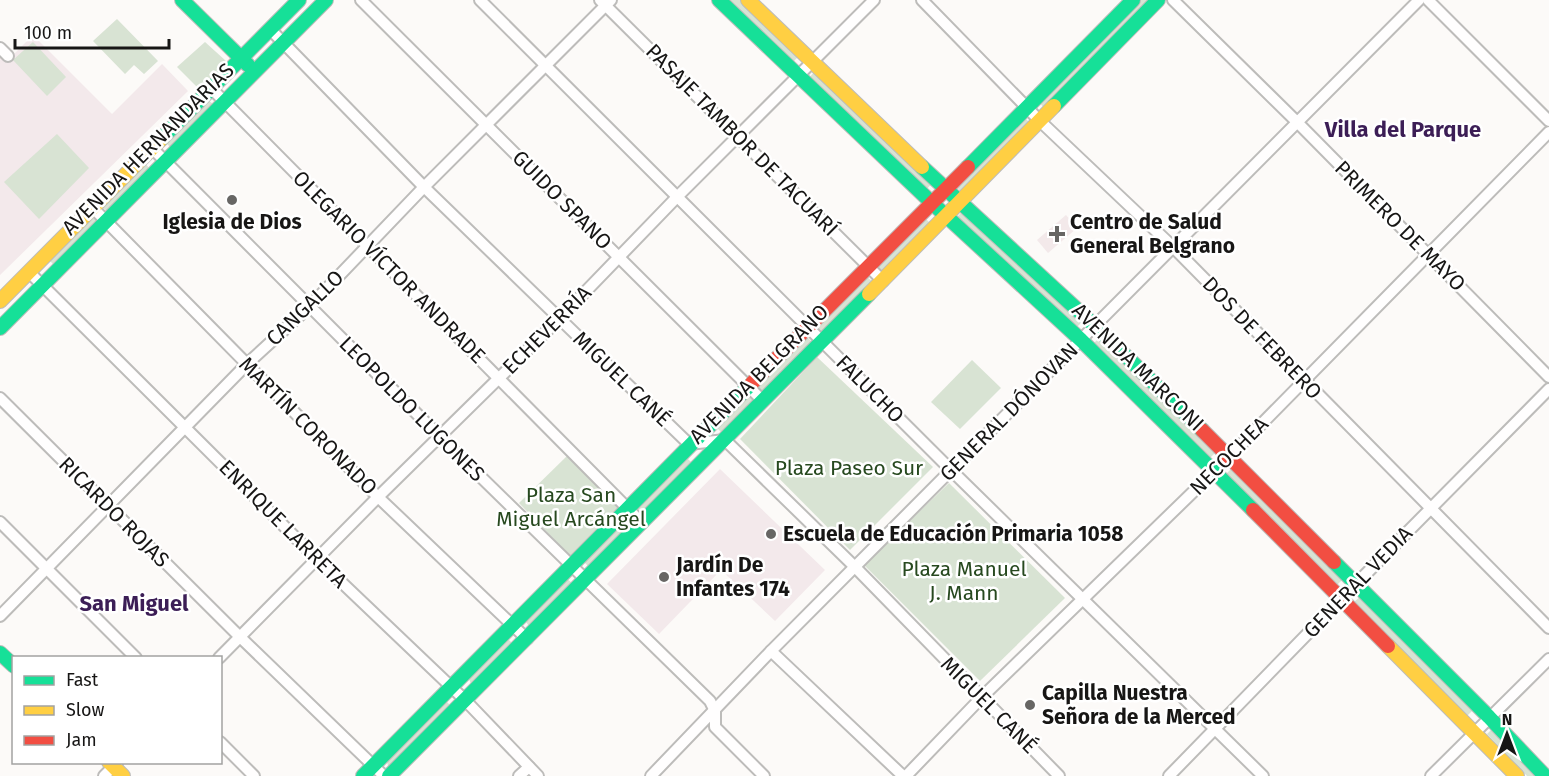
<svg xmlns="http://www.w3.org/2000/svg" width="1549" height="776" viewBox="0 0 1549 776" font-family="'Fira Sans',sans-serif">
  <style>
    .education { fill: #f3e9eb }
    .medical { fill: #f3e9ea }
    .green { fill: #d8e3d3 }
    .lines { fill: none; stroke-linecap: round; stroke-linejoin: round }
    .street-casing { stroke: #bdbcba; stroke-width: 14 }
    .fast-casing { stroke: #bdbcba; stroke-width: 16 }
    .slow-casing { stroke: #bdbcba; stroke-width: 16 }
    .jam-casing { stroke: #bdbcba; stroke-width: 16 }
    .street { stroke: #fffefe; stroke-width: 10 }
    .fast { stroke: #16e098; stroke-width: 14 }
    .slow { stroke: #ffcf43; stroke-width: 14 }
    .jam { stroke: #f24e42; stroke-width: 14 }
    .poi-dot { fill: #676664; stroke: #fff; stroke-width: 2 }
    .labels { text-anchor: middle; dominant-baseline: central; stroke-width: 5; stroke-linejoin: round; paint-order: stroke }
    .street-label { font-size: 21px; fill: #171615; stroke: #fff }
    .poi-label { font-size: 21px; font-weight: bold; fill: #171615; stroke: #fff; text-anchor: start }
    .park-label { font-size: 21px; fill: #27491f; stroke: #fff }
    .neighbourhood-label { font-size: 22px; font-weight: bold; fill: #3c1e56; stroke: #fff }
  </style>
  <rect width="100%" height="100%" fill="#fcfaf8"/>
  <g class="education">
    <path d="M33,35L112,114L162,64L188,91L0,275V51L9,59Z"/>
    <path d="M720,469L825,570L775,621L721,570L659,634L607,584Z"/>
  </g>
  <path class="medical" d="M1066,215L1077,228L1048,253L1037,240Z"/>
  <g class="green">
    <path d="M727,0H742L799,56L792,63Z"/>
    <path d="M1140,0H1150L1044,108L1039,102Z"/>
    <path d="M117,19L158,61L144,74L134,65L125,74L93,41Z"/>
    <path d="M33,42L66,77L47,96L13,60Z"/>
    <path d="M205,42L226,61L199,89L177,67Z"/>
    <path d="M815,71L933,182L927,189L809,78Z"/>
    <path d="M208,100L213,104L171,148L166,143Z"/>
    <path d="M1024,117L1030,123L961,192L956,186Z"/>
    <path d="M57,134L89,168L39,219L4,182Z"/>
    <path d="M145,163L149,168L107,211L102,207Z"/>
    <path d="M964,210L1083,321L1076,328L957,217Z"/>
    <path d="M92,217L97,222L54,265L50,261Z"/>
    <path d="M924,217L930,223L880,273L874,268Z"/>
    <path d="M866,276L873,282L823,332L816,326Z"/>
    <path d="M805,335L812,342L762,392L755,386Z"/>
    <path d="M1099,338L1215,453L1209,459L1093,344Z"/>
    <path d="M817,357L933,467L850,550L740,439Z"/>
    <path d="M972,360L1001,388L960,429L931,402Z"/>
    <path d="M749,394L755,400L722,433L716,427Z"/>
    <path d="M568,455L621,507L571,557L519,503Z"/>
    <path d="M688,459L694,465L644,515L638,509Z"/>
    <path d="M1231,469L1343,579L1337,585L1225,475Z"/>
    <path d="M949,483L1065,598L980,681L864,565Z"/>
    <path d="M628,519L633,524L589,567L584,562Z"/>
    <path d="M566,578L572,583L529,626L526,622Z"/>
    <path d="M1361,596L1473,710L1467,716L1354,602Z"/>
    <path d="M508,639L513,644L473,684H471L469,679Z"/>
    <path d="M446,701L451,706L391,766H388L387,762Z"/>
    <path d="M1492,729L1537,776H1527L1487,734Z"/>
  </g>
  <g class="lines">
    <defs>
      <g id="street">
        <path d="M361,0L762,400"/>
        <path d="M480,0L951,470L1263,776"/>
        <path d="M600,0L883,281"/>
        <path d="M922,0L1040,121L1173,247L1549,628"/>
        <path d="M1173,0L1297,122L1549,377"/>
        <path d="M1428,0L1549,121"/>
        <path d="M270,29L424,187L689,444L725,440L855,567L1059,776"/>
        <path d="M0,48L8,56"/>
        <path d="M211,88L642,523"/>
        <path d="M151,147L440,437L710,701L715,711V727L764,776"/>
        <path d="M93,208L378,497L527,639"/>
        <path d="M29,272L316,558L465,700L538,776"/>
        <path d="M0,398L239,636L384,776"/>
        <path d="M0,522L136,658"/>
        <path d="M0,616L247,364L310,306L424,187L611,0"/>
        <path d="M771,651L903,776"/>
        <path d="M219,658L378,497L560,318L677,197L874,0"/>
        <path d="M220,742L254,776"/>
        <path d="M104,776L117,763"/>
        <path d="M519,776L529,767"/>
        <path d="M651,776L771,651L1419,0"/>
        <path d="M906,776L981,698L1229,457L1549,132"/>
        <path d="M1169,776L1355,585L1549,389"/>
        <path d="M1431,776L1549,659"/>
      </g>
      <g id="fast">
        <path d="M182,0L248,65"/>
        <path d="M719,0L932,203L1081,340L1253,510"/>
        <path d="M1054,106L1158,0"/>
        <path d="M161,139L299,0"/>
        <path d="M922,167L1095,326L1202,430"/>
        <path d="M968,167L1133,0"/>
        <path d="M0,328L326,0"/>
        <path d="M1334,562L1489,717L1545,776"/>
        <path d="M0,653L14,666"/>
        <path d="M363,776L751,384"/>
        <path d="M389,776L869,294"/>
      </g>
      <g id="slow">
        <path d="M748,0L922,167"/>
        <path d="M869,294L1054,106"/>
        <path d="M0,301L161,139"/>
        <path d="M1388,646L1517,776"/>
        <path d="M109,762L123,776"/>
      </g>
      <g id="jam">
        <path d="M751,384L968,167"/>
        <path d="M1202,430L1334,562"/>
        <path d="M1253,510L1388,646"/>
      </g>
    </defs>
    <use href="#street" class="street-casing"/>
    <use href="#fast" class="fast-casing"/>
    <use href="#slow" class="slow-casing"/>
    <use href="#jam" class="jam-casing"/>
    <use href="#street" class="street"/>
    <use href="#fast" class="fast"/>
    <use href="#slow" class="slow"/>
    <use href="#jam" class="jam"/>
  </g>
  <g class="poi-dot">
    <circle cx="232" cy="200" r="6"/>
    <path d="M1054 225h6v6h6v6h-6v6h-6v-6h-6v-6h6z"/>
    <circle cx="771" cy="534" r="6"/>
    <circle cx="664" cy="577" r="6"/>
    <circle cx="1030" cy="705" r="6"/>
  </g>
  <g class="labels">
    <g class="street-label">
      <text transform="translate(742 140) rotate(45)">PASAJE TAMBOR DE TACUARÍ</text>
      <text transform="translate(148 149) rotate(-45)">AVENIDA HERNANDARIAS</text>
      <text transform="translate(562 200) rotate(45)">GUIDO SPANO</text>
      <text transform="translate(1400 226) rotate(45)">PRIMERO DE MAYO</text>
      <text transform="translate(389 267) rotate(45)">OLEGARIO VÍCTOR ANDRADE</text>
      <text transform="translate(305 308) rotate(-44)">CANGALLO</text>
      <text transform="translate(547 330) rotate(-45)">ECHEVERRÍA</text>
      <text transform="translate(1262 338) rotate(46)">DOS DE FEBRERO</text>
      <text transform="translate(1138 367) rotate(44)">AVENIDA MARCONI</text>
      <text transform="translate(759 374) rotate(-45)">AVENIDA BELGRANO</text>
      <text transform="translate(622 379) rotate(44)">MIGUEL CANÉ</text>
      <text transform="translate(870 389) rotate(45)">FALUCHO</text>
      <text transform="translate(412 409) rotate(45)">LEOPOLDO LUGONES</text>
      <text transform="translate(1009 412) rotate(-45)">GENERAL DÓNOVAN</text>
      <text transform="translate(308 426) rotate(45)">MARTÍN CORONADO</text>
      <text transform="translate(1229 456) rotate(-45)">NECOCHEA</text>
      <text transform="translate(114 512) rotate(45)">RICARDO ROJAS</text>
      <text transform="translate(283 524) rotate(45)">ENRIQUE LARRETA</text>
      <text transform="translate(1358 582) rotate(-46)">GENERAL VEDIA</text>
      <text transform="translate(989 705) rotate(45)">MIGUEL CANÉ</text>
    </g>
    <g class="poi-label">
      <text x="232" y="222" text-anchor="middle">Iglesia de Dios</text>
      <text x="1070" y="222">Centro de Salud<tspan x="1070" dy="24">General Belgrano</tspan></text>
      <text x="783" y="534">Escuela de Educación Primaria 1058</text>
      <text x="676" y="565">Jardín De<tspan x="676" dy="24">Infantes 174</tspan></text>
      <text x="1042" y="693">Capilla Nuestra<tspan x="1042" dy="24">Señora de la Merced</tspan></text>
    </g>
    <g class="park-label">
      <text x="849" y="468">Plaza Paseo Sur</text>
      <text x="571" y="495">Plaza San<tspan x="571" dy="24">Miguel Arcángel</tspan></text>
      <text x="964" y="569">Plaza Manuel<tspan x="964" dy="24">J. Mann</tspan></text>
    </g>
    <g class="neighbourhood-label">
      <text x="1403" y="129">Villa del Parque</text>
      <text x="134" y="603">San Miguel</text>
    </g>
  </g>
  <rect x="12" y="656" width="210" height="108" fill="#ffffff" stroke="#a2a2a1" stroke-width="1.5"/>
  <rect x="24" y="676" width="30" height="9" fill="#16e098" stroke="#a2a2a1" stroke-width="1.5"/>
  <text x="66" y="686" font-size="18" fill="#171615">Fast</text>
  <rect x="24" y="706" width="30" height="9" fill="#ffcf43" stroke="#a2a2a1" stroke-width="1.5"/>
  <text x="66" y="716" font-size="18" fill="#171615">Slow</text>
  <rect x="24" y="736" width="30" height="9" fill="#f24e42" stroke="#a2a2a1" stroke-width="1.5"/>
  <text x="66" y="746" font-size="18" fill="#171615">Jam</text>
  <g transform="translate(1507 734)" stroke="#ffffff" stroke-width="4.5" paint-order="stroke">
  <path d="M0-4.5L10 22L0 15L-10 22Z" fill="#171615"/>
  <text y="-9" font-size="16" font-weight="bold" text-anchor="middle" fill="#171615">N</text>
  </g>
  <path d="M15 39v9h154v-9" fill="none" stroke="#171615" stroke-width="3"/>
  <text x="24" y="39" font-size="18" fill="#171615" stroke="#ffffff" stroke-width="4.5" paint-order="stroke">100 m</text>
</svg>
